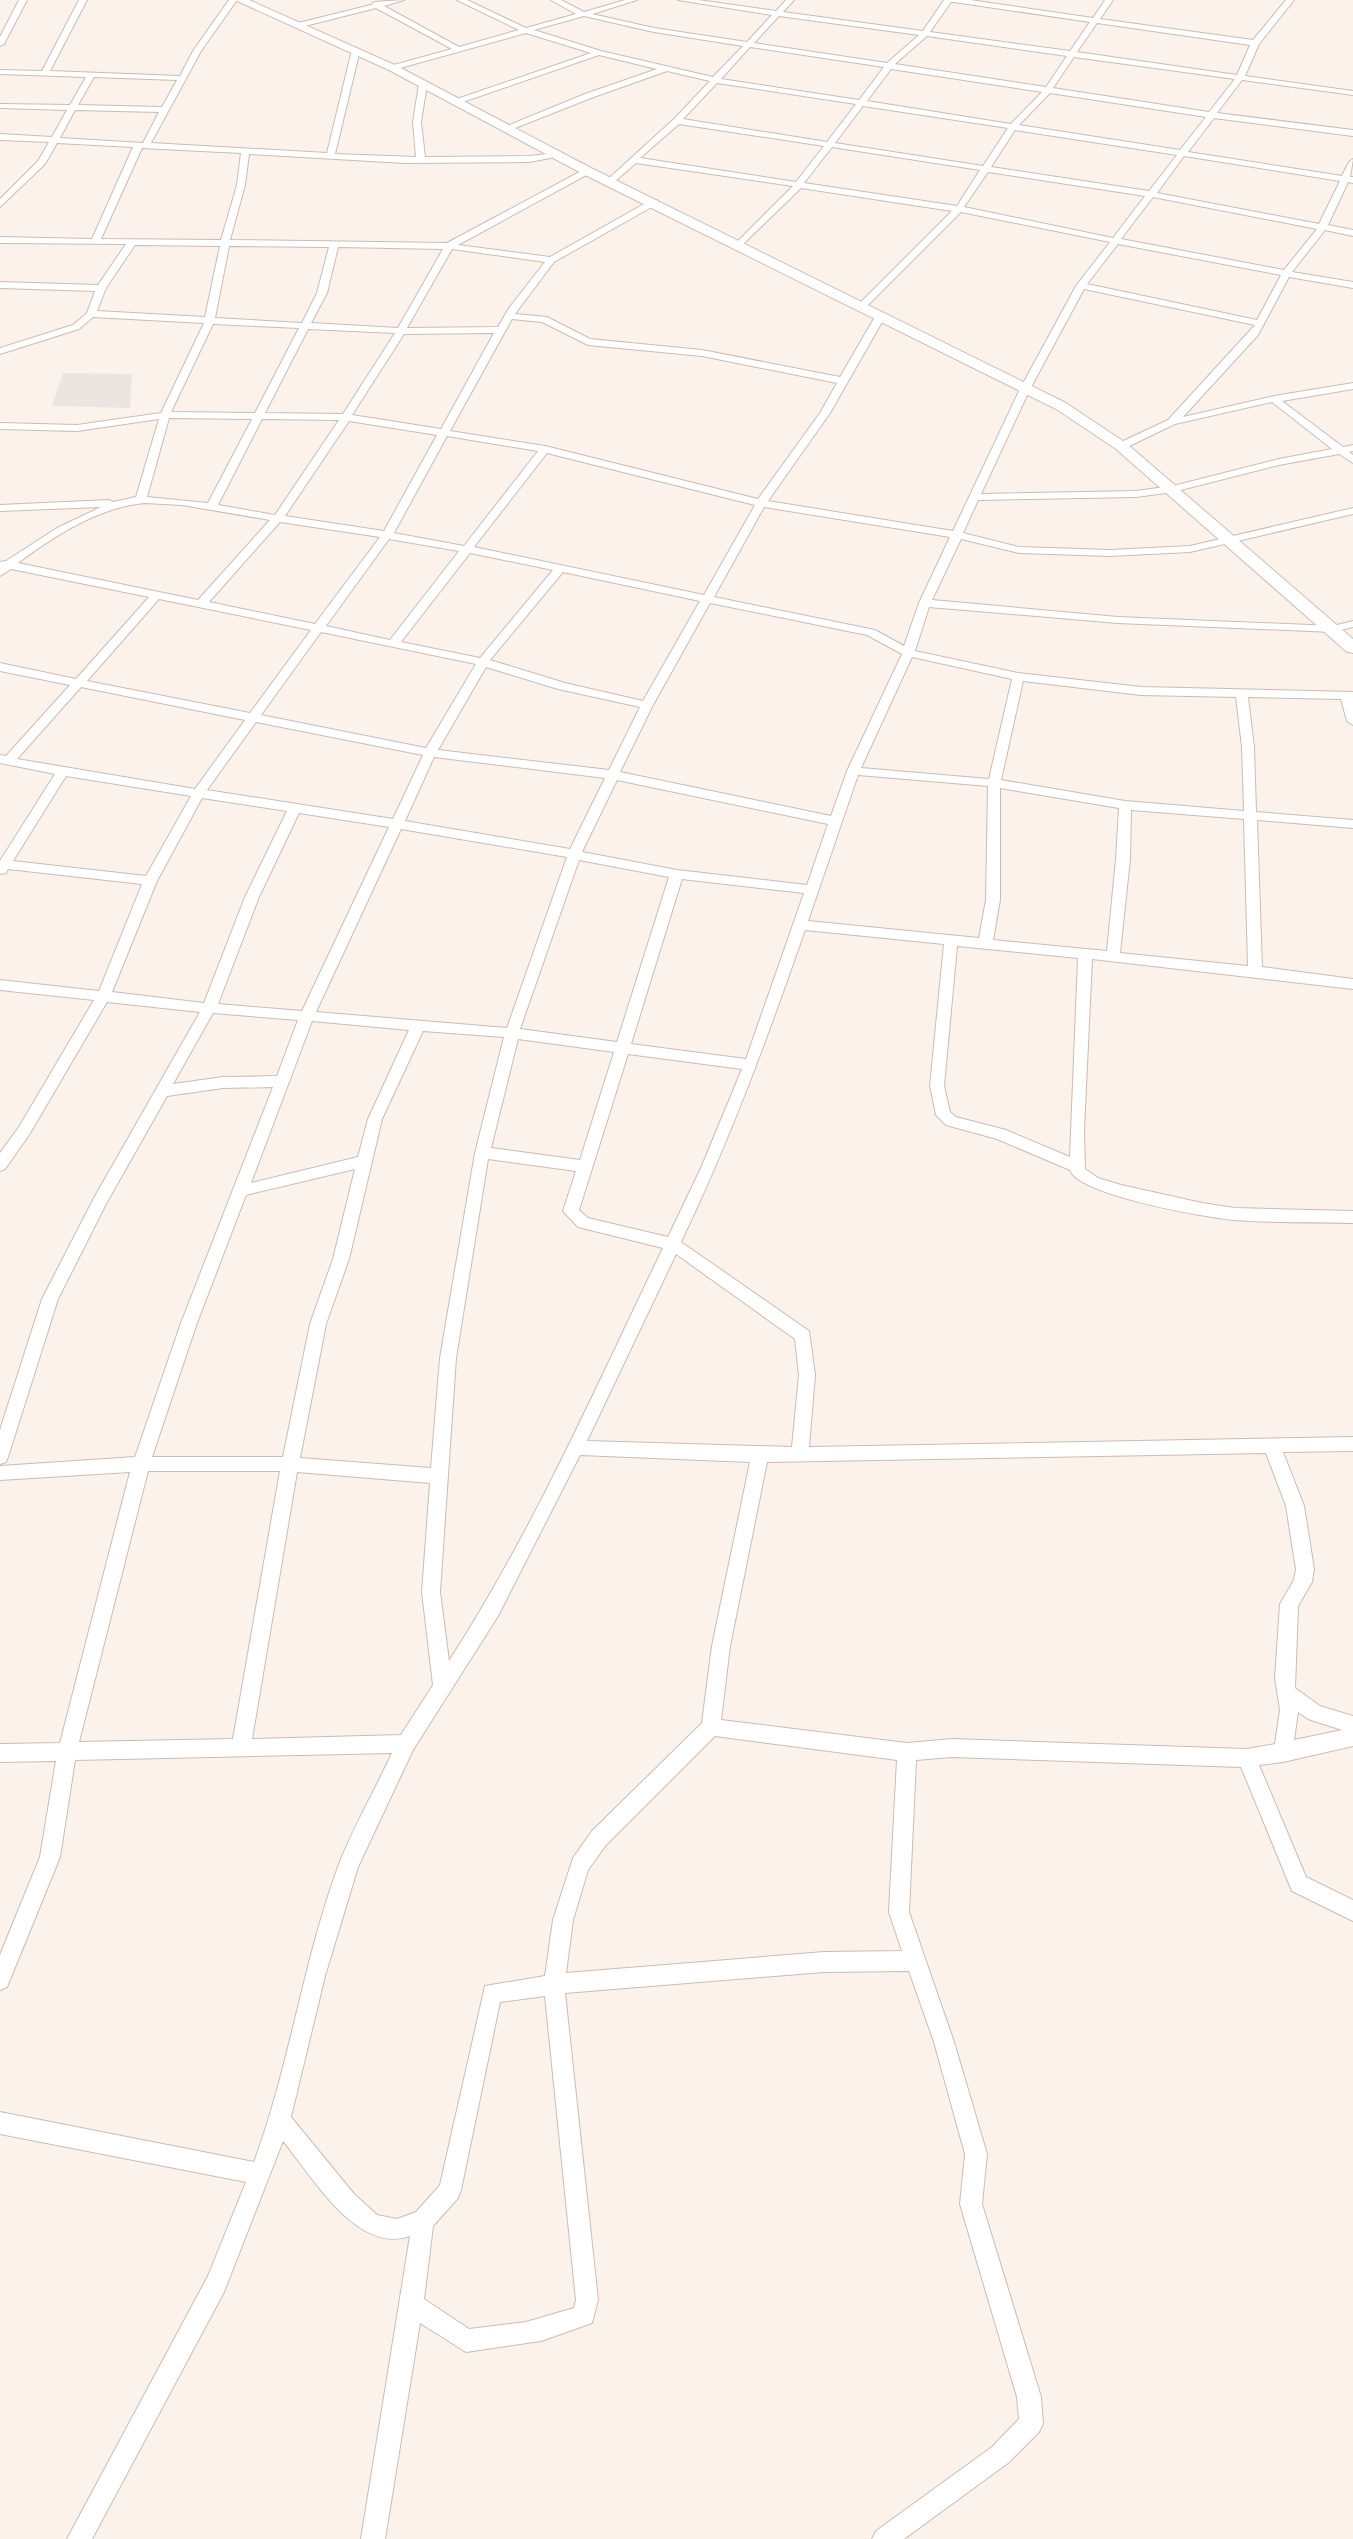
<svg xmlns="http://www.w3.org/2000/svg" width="1353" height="2539" viewBox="0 0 1353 2539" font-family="'Nunito Sans',sans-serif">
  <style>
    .industrial { fill: #ebe4e0 }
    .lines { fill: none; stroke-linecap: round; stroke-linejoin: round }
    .street-casing { stroke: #cdbbb1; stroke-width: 2 }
    .secondary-casing { stroke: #d1bdb1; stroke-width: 2 }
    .street { fill: #fff; fill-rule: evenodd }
    .secondary { fill: #fff; fill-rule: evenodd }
  </style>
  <rect width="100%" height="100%" fill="#fbf3eb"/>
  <path class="industrial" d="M63,373L132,374L130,408L52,406Z"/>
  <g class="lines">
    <defs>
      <g id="street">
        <path d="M19,0H27L4,44L0,46V37Z"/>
        <path d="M79,0H87L50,71L180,76L193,51L229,0H237L201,51L151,143L327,153L352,50L356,48L360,50L335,154L416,157L413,122L419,84L423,82L427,84L421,122L425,157L529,156L557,153L561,156L529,162L404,163L249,154L245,185L230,240L447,243L587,168L590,169V173L458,245L550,257L651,200H657V204L554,262L515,314L547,317L590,339L702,350L840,377L876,315L884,313L886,315L830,413L768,501L953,531L1020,389L1076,286L1110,242L961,212L865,308H859V304L952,211L801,188L739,248L736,247V243L793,186L636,163L613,183L606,181L674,119L710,81L667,71L591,98L510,130H507V126L585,94L657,69L599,55L457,104L454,100L591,53L526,33L393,70L390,66L452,49L376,8L297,28L294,24L371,5L374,2L404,0L384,6L459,47L519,30L457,0H467L526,28L576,14L551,0H561L584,12L625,0H637L592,14L654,28L747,42L772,15L678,0H698L776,11L786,0H794L783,12L923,31L944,0H970L1093,18L1105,0H1113L1100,19L1253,40L1286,0H1294L1259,44L1245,76L1353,91V95L1242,80L1217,113L1353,130V136L1214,118L1188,152L1342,176L1349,162L1353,159L1350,177H1353V183L1348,182L1328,225L1353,230V236L1325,230L1292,272L1353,282V288L1289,277L1258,335L1183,417L1274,396L1353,383V389L1282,401L1343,447L1353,445V451L1349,452L1353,455V463L1339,454L1279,465L1173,492L1136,497L978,500L963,533L1019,547L1110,550L1190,546L1353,508V514L1190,552L1110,556L1019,553L961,539L932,600L1118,617L1333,626L1353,621V627L1333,632L1118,623L929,607L915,651L1018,673L1141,687L1353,692V725L1347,721L1341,699L1248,697L1254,747L1256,812L1353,820V828L1257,820L1262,967L1353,979V989L1092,959L1084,1130L1085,1169L1098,1178L1121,1185L1202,1203L1235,1208L1353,1211V1223C1314,1222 1274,1223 1235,1220C1207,1218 1078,1195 1070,1170L997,1139L946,1125L936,1115L930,1086L944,944L805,930C768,1036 730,1140 681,1242L809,1331L815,1375L809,1447L1353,1437V1451L1283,1452L1304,1506L1314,1569L1312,1582L1298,1606L1295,1688L1320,1706L1353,1716V1746L1283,1762L1259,1765L1306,1877L1353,1900V1921L1292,1891L1241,1767L952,1757L916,1760L909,1912L954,2042L987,2154L982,2204L1041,2397L1043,2424L1039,2432L1008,2463L904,2539H872L876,2531L992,2447L1019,2419L1017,2397L960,2204L965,2154L934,2042L909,1971L824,1972L565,1993L598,2300L592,2323L541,2341L466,2352L420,2323L385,2539H361L410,2236C357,2255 312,2176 283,2141L224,2292L92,2539H67L208,2276L246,2182L0,2134V2112L254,2162C290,2065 303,1961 339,1864C354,1826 375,1790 392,1753L75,1760L60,1857L7,1987L0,1990V1955L40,1857L56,1761L0,1762V1744L60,1743L130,1472L0,1480V1466L135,1457L181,1323L273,1087L223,1088L167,1096L106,1204L58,1299L8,1457L6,1462L0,1464V1430L42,1299L94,1198L200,1012L107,1002L29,1135L5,1169L0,1171V1153L19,1127L94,1000L0,990V980L99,991L142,884L8,869L6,873L0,874V861L55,774L0,763V755L6,756L70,685L0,671V663L76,679L149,597L11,569L0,576V562L6,561L57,528L101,507L0,511V505L109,500L113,502L136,497L159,419L77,431L0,429V423L77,425L161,413L204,323L93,317L79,329L0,354V348L73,325L87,313L95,291L0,288V282L98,285L126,244L0,243V237L92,239L133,147L57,143L45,164L0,207V199L38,161L49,142L0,140V134L52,137L67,110L0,108V104L70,105L86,77L0,74V70L42,71ZM951,2H954L1090,22L1070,51L930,32ZM584,16L654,32L743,46L713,77L601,51L534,30ZM779,16L919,35L887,63L754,43ZM1097,23L1250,45L1237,75L1077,52ZM927,36L1067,56L1046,87L895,64ZM750,47L884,67L859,100L721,79ZM1074,57L1235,79L1209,112L1053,88ZM891,69L1042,92L1011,124L867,101ZM94,77L177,80L162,107L78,105ZM717,83L856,104L827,142L683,119ZM1050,93L1206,117L1180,150L1019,125ZM863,106L1008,128L983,166L835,143ZM75,110L159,112L143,143L60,138ZM679,124L824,146L796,182L640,158ZM1015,130L1177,155L1149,191L991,167ZM832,147L980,170L957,206L804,183ZM142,148L241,153L237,185L221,240L101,239ZM1184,156L1340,181L1319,224L1157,193ZM988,172L1145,196L1113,238L964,207ZM1153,197L1317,229L1284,270L1121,239ZM1118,244L1281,275L1257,320L1087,284ZM135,245L220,246L205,317L97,311L106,288ZM229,246L329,247L317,293L302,323L215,318ZM338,247L443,249L398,328L311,323L327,293ZM452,249L545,262L509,308L498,327L407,328ZM1084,289L1255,325L1168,420L1117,444V448H1125L1175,424L1272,402L1332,449L1279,459L1173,486L1136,491L981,494L1030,389ZM512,319L542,322L588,345L702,356L837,383L820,413L758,499L545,446L450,431ZM213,324L299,328L255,413L171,412ZM308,329L395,333L343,414L265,413ZM494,333L441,429L352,415L404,334ZM169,418L252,419L208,503L147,497ZM262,419L339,420L275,515L218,505ZM349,421L437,435L384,531L285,516ZM447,436L538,451L464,546L394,533ZM547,453L755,505L704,595L474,547ZM145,503L182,505L270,520L198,600L18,563C54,536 99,507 145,503ZM764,507L950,537L919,603L904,646L875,630L714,597ZM280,522L380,537L315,624L209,602ZM389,539L459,551L390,640L326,626ZM470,553L553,570L480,658L401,642ZM563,572L700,601L643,701L565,683L490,660ZM159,599L311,630L250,713L87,681ZM710,603L867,635L902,654L847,771L831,816L620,772L653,705ZM321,632L476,664L426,748L261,715ZM912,657L1012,679L989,779L861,768ZM486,667L558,689L640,707L609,770L438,750ZM1023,681L1141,695L1236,697L1242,747L1244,811L1125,801L1001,780ZM81,687L245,720L195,789L17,759ZM256,722L423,755L393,819L207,790ZM434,757L605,778L570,849L405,821ZM858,775L988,786L986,900L979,938L808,921ZM66,776L191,796L146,876L13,861ZM617,780L828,824L807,885L677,870L582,852ZM1000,788L1119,808L1116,859L1107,951L993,940L1000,900ZM202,798L287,811L245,897L204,1003L112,992L157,881ZM1131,810L1244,819L1248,966L1120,953L1130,859ZM299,813L389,827L302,1011L218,1004L259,897ZM401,829L567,857L507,1028L316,1012ZM579,860L669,877L617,1042L520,1029ZM682,879L804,893L746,1059L631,1044ZM957,946L1078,958L1070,1157L1006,1130L956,1117L950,1112L944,1086ZM213,1013L298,1020L277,1076L223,1077L173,1084ZM312,1021L409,1030L368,1119L358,1157L251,1183ZM423,1031L504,1037L475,1153L440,1358L431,1468L300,1458L326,1324L349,1259L382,1119ZM518,1039L614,1052L580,1160L491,1148ZM628,1054L742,1069L701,1168L668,1237L588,1218L579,1210ZM488,1159L576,1171L563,1211L578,1227L663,1248C596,1387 533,1531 449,1661L440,1592L456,1358ZM355,1169L333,1259L310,1324L283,1457H152L197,1323L246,1195ZM676,1254L795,1339L799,1375L792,1447L587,1441ZM1266,1453L1286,1506L1296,1569L1294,1580L1280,1604L1275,1678L1280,1710L1275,1744L1247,1749L952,1739L907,1743L721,1720L730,1646L767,1462ZM580,1455L750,1462L712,1646L702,1723L592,1831L573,1858L553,1920L545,1976L485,1986L440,2185L416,2212L397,2219L377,2215L354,2194L291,2117L325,1976L358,1867L413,1750L498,1616ZM148,1471H280L233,1739L79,1742ZM297,1472L430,1483L422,1592L433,1685L401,1735L252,1739ZM1298,1712L1308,1719L1342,1730L1294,1740ZM715,1736L897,1760L889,1912L902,1951L824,1952L566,1973L573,1920L588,1870L606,1845ZM545,1996L576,2300L574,2308L526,2322L469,2329L424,2299L433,2226L458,2198L461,2190L500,2002Z"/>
      </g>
      <path id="secondary" d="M235,0H249L397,66L591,168L1066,403L1126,443L1353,639V653L1347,652L1116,449L1056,409L583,174L389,70Z"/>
    </defs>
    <use href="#street" class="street-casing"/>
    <use href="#secondary" class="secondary-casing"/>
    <use href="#street" class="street"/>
    <use href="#secondary" class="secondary"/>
  </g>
</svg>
